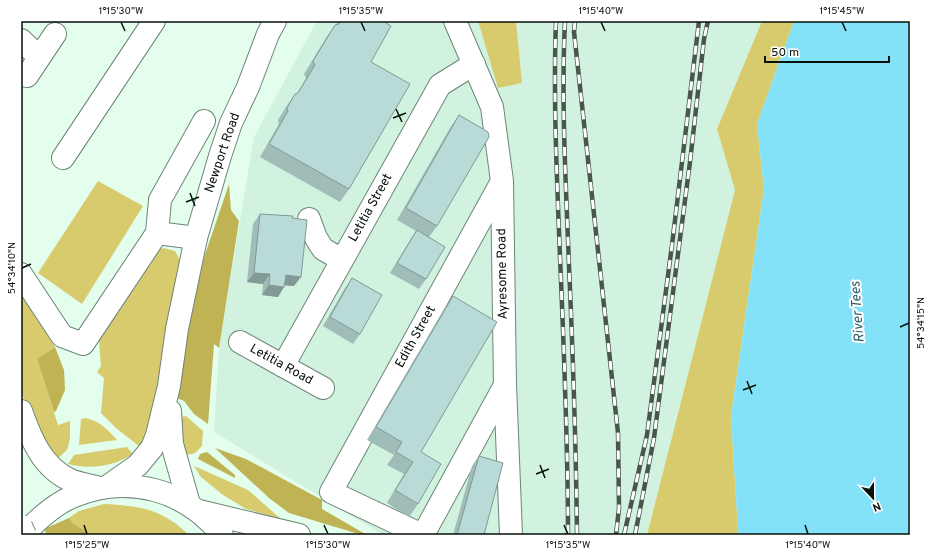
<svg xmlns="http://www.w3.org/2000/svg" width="931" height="556" viewBox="0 0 931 556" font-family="Overpass,sans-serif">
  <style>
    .built { fill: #d0f2de }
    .green { fill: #d7cb6d }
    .forest { fill: #bfb354 }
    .water { fill: #83e1f8 }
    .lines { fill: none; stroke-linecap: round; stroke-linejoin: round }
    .minor-casing { stroke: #6d8577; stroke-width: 24 }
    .major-casing { stroke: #6d8577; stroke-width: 24 }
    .highway-casing { stroke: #6d8577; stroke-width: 24 }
    .minor { stroke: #fff; stroke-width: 22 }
    .major { stroke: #fff; stroke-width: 22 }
    .highway { stroke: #fff; stroke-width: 22 }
    .rail-casing { stroke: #48564d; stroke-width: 4.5 }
    .rail { stroke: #fff; stroke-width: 3; stroke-dasharray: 9; stroke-linecap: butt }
    .highway-bridge-casing { stroke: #6d8577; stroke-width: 24; stroke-linecap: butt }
    .highway-bridge { stroke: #fff; stroke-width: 22 }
    .wall { fill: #9fbcb9 }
    .shaded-wall { fill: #829996 }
    .building { fill: #b9dbd7; stroke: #829996 }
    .ticks { fill: none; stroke: #07100a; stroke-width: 1.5 }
    .labels { text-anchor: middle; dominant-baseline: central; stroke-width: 4; stroke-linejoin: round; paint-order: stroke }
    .street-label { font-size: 13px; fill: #07100a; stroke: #fff }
    .water-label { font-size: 14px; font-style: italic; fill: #285d6a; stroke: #fff }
    .neatline { fill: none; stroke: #07100a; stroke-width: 1.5 }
    .ticks-label { font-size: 10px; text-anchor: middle; fill: #07100a }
  </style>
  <rect width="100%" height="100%" fill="#e3feed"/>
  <path class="built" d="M317,21H478L498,88L522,83L516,21H762L717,129L735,190L647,535H383L214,432L219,348L254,137Z"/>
  <g class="green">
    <path d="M478,21H516L522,83L498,88Z"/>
    <path d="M762,21H794L757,124L764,189L731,416L738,530L739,535H647L735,190L717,129Z"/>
    <path d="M98,181L143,206L82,304L38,273Z"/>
    <path d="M164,248L175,251L179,258L181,269L154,419L140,447L116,428L101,413L104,378L97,372L101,366L99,341L155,250Z"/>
    <path d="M21,294L55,347L37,359L58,425L70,421V439L67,450L57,459L41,444L21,391Z"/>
    <path d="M186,416L203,431L202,446L195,453L186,455L180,431L181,417Z"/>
    <path d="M86,418C101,422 107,429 117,440L79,445L81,419Z"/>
    <path d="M127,447L133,454C115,466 89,470 68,464L74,455Z"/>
    <path d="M194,466L248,490L281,519L246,509L223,495L201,477Z"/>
    <path d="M104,504C141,506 162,509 189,535H92L72,524L69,518L79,511Z"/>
  </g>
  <g class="forest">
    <path d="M229,184L231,210L239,221L219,348L214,344L208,424L194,414L184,401L174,397L192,293Z"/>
    <path d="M55,347L64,370L65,390L56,411L54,412L37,359Z"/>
    <path d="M215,448L246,459L322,500V509L367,535H362L289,513L269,498Z"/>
    <path d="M207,452L235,475V478L198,459L200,454Z"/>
    <path d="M69,518L73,524L92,535H47L44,529Z"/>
  </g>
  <path class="water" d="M794,21H910V535H739L738,530L731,416L764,189L757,124Z"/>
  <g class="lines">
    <defs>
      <g id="minor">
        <path d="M455,21L492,107L502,181L505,384L511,535"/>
        <path d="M21,40L39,57"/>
        <path d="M27,76L55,34"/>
        <path d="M63,158L154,21"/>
        <path d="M309,219L316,238L323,249L342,260"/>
        <path d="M157,233L196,238"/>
        <path d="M21,274L62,336L83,344L157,233L160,200L204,121"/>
        <path d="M240,342L323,388"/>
        <path d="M283,366L440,85L474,64"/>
        <path d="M422,535L331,492L501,183"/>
        <path d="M423,535L505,385"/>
      </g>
      <g id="major">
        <path d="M170,411L172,444L189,504"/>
        <path d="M108,486L138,465L152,448L157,435L169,386L177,329L196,238L220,156L231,123L248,87L268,34L275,21"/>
        <path d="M199,511L299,535"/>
        <path d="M23,535C37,520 54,504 74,496C128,474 185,489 222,535"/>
      </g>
      <path id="highway" d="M21,411C31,439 42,467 70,480C79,484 91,485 100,488"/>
    </defs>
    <use href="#minor" class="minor-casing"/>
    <use href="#major" class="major-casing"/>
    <use href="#highway" class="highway-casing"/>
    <use href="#minor" class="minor"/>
    <use href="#major" class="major"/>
    <use href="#highway" class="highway"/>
    <defs>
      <g id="rail">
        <path d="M556,21C553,99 557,178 560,257C564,350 568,442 568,535"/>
        <path d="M565,21C561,103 566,184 569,266C573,356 576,445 577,535"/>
        <path d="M575,21L574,32L618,433L619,508L616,535"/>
        <path d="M624,535L647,435L672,245L699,21"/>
        <path d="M635,535L654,438L690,162L704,39L708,21"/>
      </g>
    </defs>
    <use href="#rail" class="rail-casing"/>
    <use href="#rail" class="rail"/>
    <defs>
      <path id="highway-bridge" d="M21,526L25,535"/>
    </defs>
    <use href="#highway-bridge" class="highway-bridge-casing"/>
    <use href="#highway-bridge" class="highway-bridge"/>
  </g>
  <g class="wall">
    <path d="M338,21H383L371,62L349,189L340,202L260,157L279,124L278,120L286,107L295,94H297L306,78L304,74L326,38L335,25H336Z"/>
    <path d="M459,115L437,226L429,237L426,279L419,289L390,273L410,240L416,231L397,220L450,128Z"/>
    <path d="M260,214L294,286L285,285L278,297L262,295L263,284L247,282L253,224Z"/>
    <path d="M352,278L360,334L353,344L323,326L345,288Z"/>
    <path d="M453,296L421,452L418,504L409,517L387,503L404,474L387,465L394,455L367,440L444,309Z"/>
    <path d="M479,456L484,535H453L472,466Z"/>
  </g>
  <g class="shaded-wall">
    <path d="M254,273L270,274L263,284L247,282Z"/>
    <path d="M286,275L301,277L294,286L279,285Z"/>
    <path d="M269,285L284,287L278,297L262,295Z"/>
  </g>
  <g class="building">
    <path d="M340,21H383L391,26L371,62L410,84L349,189L269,144L288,111L287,108L295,94L298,93L315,65L313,61L335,25L339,24Z"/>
    <path d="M459,115L488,132L489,137L437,226L406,208Z"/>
    <path d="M260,214L293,216L292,218L307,220L301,277L286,275L284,287L269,285L270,274L254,273Z"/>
    <path d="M417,230L445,247L426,279L397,263Z"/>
    <path d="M352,278L382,295L360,334L330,317Z"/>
    <path d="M453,296L497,322L421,452L441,464L418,504L395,490L413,462L396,452L402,442L376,427Z"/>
    <path d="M479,456L503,463L484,535H457Z"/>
  </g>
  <path class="ticks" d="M121,22L125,31M361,22L365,31M601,22L605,31M842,22L846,31M396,109L402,122M393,118L406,113M190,193L195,206M186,202L199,197M22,268L31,264M900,327L909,323M747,381L752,394M743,390L756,385M540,465L545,478M536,474L549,469M84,525L87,534M324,525L328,534M564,525L568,534M805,525L808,534"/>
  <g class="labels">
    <g class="street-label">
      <text transform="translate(223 153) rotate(-71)">Newport Road</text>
      <text transform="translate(371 208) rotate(-61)">Letitia Street</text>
      <text transform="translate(503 274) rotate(-91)">Ayresome Road</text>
      <text transform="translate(416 337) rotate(-61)">Edith Street</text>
      <text transform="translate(281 365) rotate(29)">Letitia Road</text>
    </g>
    <g class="water-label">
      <text transform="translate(858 312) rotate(-94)">River Tees</text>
    </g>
  </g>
  <rect width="931" height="556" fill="none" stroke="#ffffff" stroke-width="44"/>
  <g transform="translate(873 498) rotate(158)" stroke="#ffffff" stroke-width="3" paint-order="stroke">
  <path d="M0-3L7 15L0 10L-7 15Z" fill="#07100a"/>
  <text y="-6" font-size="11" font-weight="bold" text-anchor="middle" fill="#07100a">N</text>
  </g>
  <path d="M765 56v6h124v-6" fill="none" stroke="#07100a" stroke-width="2"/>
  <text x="771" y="56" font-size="12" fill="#07100a" stroke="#ffffff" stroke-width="3" paint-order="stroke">50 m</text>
  <rect x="22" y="22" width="887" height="512" class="neatline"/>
  <g class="ticks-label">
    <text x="121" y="14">1°15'30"W</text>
    <text x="361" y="14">1°15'35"W</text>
    <text x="601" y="14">1°15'40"W</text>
    <text x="842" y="14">1°15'45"W</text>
    <text transform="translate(11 268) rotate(-90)" y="4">54°34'10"N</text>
    <text transform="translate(920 323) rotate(-90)" y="4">54°34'15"N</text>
    <text x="87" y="548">1°15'25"W</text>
    <text x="328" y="548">1°15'30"W</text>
    <text x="568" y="548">1°15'35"W</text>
    <text x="808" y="548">1°15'40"W</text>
  </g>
</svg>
